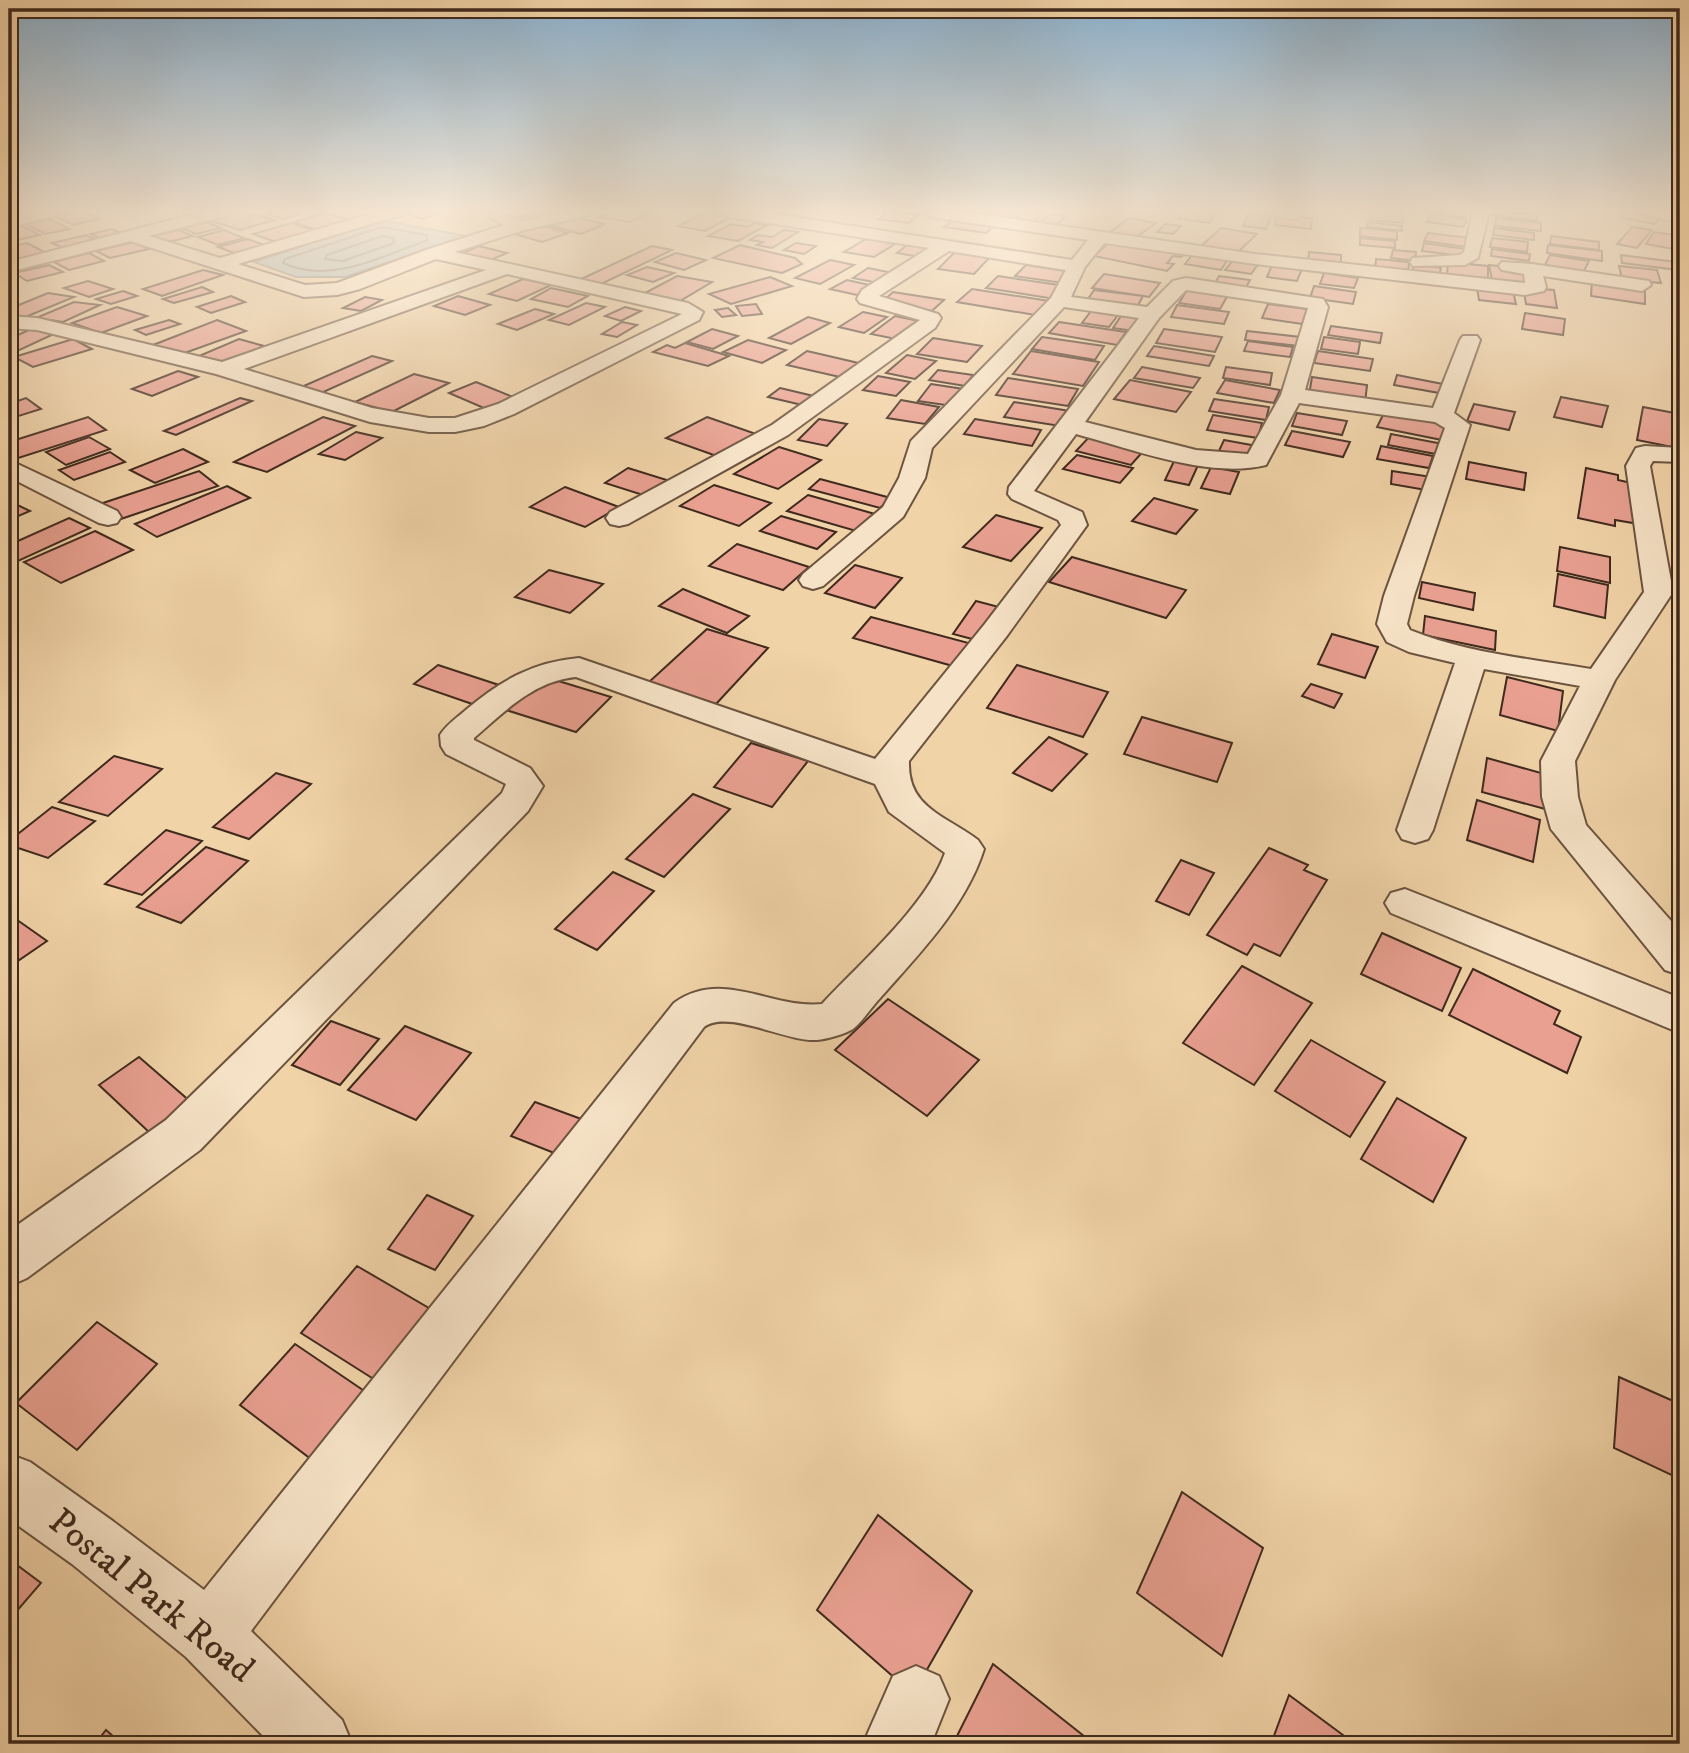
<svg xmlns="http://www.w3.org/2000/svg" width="1689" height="1753" viewBox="0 0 1689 1753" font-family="'IM FELL DW Pica',serif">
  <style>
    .water { fill: #a1b4b5; stroke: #7a7d78; stroke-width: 2 }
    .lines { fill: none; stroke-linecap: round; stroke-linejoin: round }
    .shore { stroke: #706f69; stroke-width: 2 }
    .building { fill: #e9a091; stroke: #3f2a1d; stroke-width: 2 }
    .minor-casing { stroke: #6c5440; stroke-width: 4 }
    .minor { fill: #f6e2c6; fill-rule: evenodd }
    .labels { text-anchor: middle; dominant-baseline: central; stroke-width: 6; stroke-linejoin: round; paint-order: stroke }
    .near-street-label { font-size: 37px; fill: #3f2a1d; stroke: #f6e2c6 }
  </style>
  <rect width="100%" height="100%" fill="#f1d3a8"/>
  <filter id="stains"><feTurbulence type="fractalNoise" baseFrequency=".00286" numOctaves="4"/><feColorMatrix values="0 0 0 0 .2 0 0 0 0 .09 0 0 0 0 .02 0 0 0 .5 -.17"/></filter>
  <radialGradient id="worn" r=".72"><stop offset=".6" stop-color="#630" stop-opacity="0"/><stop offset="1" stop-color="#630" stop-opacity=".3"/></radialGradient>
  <path class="water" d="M381,220L466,236L345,277H296L254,262Z"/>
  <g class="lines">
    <g class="shore">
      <path d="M382,227L426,235L428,240C383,256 330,285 283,263L285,259Z"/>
      <path d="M382,236L393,238L394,243L343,261L325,259L327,255Z"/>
    </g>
  </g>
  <g class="building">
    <path d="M75,212H84L99,219L73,225L55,216Z"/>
    <path d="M236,212H245L274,220L240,230L208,220Z"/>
    <path d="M261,212H294L300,214L283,219Z"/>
    <path d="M413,212H444L422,219L407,214Z"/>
    <path d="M539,212H551L562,216L528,225L513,219Z"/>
    <path d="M610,212H652L629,222L599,217Z"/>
    <path d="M707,212L733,216L705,231L678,226Z"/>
    <path d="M888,212H897L919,215L909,223L879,219Z"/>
    <path d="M977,212H1017L1004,221L972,215Z"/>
    <path d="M1024,212H1044L1029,225L1012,222Z"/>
    <path d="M1182,212H1215L1210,223L1178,219Z"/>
    <path d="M1249,212L1272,214L1266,229L1243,226Z"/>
    <path d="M1371,212L1403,214V223L1370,220Z"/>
    <path d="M1431,212H1467L1465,218Z"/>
    <path d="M1494,212L1521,213L1538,215L1537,221L1493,215Z"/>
    <path d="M1628,212H1632L1661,218L1654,224L1621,218Z"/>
    <path d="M327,213L352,221L319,231L294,222Z"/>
    <path d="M1050,214L1066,216L1053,229L1036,226Z"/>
    <path d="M1432,214L1467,220L1463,227L1427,222Z"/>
    <path d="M1276,215L1312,218L1311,229L1275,225Z"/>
    <path d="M575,217L605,224L581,234L551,226Z"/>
    <path d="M1129,218L1156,223L1134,239L1106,235Z"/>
    <path d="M1496,218L1541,223V231L1495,226Z"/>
    <path d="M50,219L70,229L45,234L26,224Z"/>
    <path d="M952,221L993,227L986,233L944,227Z"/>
    <path d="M207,222L221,228L196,234L182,228Z"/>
    <path d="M1368,222L1402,226V231L1367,227Z"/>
    <path d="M292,223L318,232L279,243L253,234Z"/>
    <path d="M755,223L767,225L738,241L708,236L731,224L748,227Z"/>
    <path d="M1165,224L1181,226L1173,234L1157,232Z"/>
    <path d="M20,225L40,235L9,242V228Z"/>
    <path d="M540,225L568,233L542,242L514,234Z"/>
    <path d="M1632,227L1652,230L1637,248L1617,244Z"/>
    <path d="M1221,228L1257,234L1236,254L1199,248Z"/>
    <path d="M1360,228L1397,231V240L1360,236Z"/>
    <path d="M1494,228L1534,233V240L1493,235Z"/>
    <path d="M112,229L127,236L105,241L91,234Z"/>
    <path d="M179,230L193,236L161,244L147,237Z"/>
    <path d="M224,230L244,238L218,245L198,237Z"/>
    <path d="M784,230L798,232L772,248L757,245L763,242L750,240L758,235L772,237Z"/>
    <path d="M1654,232L1680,236L1673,249L1646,244Z"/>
    <path d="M1428,233L1470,238L1466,247L1424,241Z"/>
    <path d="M86,235L99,241L65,249L52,243Z"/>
    <path d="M1551,236L1599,242V250L1550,244Z"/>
    <path d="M1360,238L1395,241V248L1360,245Z"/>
    <path d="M1492,238L1528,242L1527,252L1490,247Z"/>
    <path d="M248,239L269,247L239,255L218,247Z"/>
    <path d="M866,239L895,244L874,257L844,252Z"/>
    <path d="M1112,240L1186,253L1181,257L1173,256L1167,263L1174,264L1167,271L1094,256Z"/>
    <path d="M134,242L149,249L110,258L96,251Z"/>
    <path d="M27,243L48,254L9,263V247Z"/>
    <path d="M796,243L816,246L804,254L784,250Z"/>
    <path d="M1424,243L1465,249L1462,256L1422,251Z"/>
    <path d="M740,245L795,258L802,264L782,273L713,258Z"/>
    <path d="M907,245L935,249L925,258L897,253Z"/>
    <path d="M1548,245L1602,251V261L1547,253Z"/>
    <path d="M479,246L507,253L486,262L458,255Z"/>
    <path d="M652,246L672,250L599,285L579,280Z"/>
    <path d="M1492,249L1530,254L1529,261L1491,256Z"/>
    <path d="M1393,250L1416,252L1415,261L1391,258Z"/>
    <path d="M1309,252L1341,255V266L1308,263Z"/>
    <path d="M89,253L104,261L69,270L54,262Z"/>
    <path d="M676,253L706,260L684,270L655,262Z"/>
    <path d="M954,253L990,257L974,274L938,269Z"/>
    <path d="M1193,254L1228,259L1221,270L1185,264Z"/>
    <path d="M1550,255L1589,261L1584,271L1545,265Z"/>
    <path d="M1621,255L1676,262L1678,270L1622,263Z"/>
    <path d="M1234,259L1259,263L1251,274L1225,270Z"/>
    <path d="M1376,259L1409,262L1408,276L1375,272Z"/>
    <path d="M830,260L854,265L820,284L795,278Z"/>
    <path d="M1448,262L1488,266V282L1447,277Z"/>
    <path d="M1414,264L1441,268L1439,277L1412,274Z"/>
    <path d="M49,265L63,272L27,281L14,273Z"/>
    <path d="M1026,265L1073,272L1063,283L1015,276Z"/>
    <path d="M1272,265L1302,269L1297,281L1267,277Z"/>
    <path d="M1489,265L1529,269L1533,286L1493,285Z"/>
    <path d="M1619,266L1657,270L1661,283L1622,279Z"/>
    <path d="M647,267L674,273L653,282L627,275Z"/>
    <path d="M868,268L893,273L878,283L853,278Z"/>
    <path d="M203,270L223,275L162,296L143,289Z"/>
    <path d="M1324,273L1358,278L1354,288L1320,284Z"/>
    <path d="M1104,274L1160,283L1149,297L1092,288Z"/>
    <path d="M677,276L712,282L680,301L643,294Z"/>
    <path d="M998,276L1066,286L1055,299L986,288Z"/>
    <path d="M1219,276L1250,280L1244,291L1213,287Z"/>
    <path d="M770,277L792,286L731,304L709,294Z"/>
    <path d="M523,279L551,285L517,301L489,294Z"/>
    <path d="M847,280L874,286L857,295L830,289Z"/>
    <path d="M88,281L113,289L89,297L64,288Z"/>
    <path d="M1592,281L1645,289V304L1591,296Z"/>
    <path d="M1314,286L1356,292L1353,304L1310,298Z"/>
    <path d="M202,287L213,292L174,303L163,299Z"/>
    <path d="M551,288L588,296L568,307L531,299Z"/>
    <path d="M1477,288L1513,291L1516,304L1479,300Z"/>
    <path d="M972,289L1049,301L1035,315L957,302Z"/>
    <path d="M1540,289L1554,290L1557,308L1526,304L1524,293Z"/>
    <path d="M1094,290L1143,296L1136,309L1086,302Z"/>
    <path d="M1187,290L1228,295L1220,309L1179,303Z"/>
    <path d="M123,291L137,296L111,304L96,299Z"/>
    <path d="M893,292L944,300L932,311L881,303Z"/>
    <path d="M48,293L74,297L23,318L9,316V309Z"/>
    <path d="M231,296L245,302L211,313L197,307Z"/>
    <path d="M458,296L490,305L465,315L434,306Z"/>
    <path d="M365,297L382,300L361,311L343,308Z"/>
    <path d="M74,302L100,305L63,322L36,318Z"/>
    <path d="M586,303L605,307L569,325L549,320Z"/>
    <path d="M756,304L762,314L742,316L736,306Z"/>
    <path d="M1268,304L1307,309L1302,324L1262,318Z"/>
    <path d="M1177,305L1229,312L1224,324L1171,317Z"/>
    <path d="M117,307L147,316L101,333L72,323Z"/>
    <path d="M625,307L641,311L621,321L605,316Z"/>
    <path d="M728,308L736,315L722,317L715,310Z"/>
    <path d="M535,309L554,314L517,330L498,324Z"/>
    <path d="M1091,311L1118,315L1109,327L1082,323Z"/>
    <path d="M863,312L887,317L864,333L839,327Z"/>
    <path d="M1525,313L1565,319L1563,335L1522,329Z"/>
    <path d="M895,316L924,322L901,340L871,334Z"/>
    <path d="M1121,316L1142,318L1134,331L1113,328Z"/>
    <path d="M808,317L830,323L791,344L769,338Z"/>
    <path d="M169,320L180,324L146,335L135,330Z"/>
    <path d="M217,320L246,331L182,354L153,345Z"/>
    <path d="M622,322L637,325L617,337L602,334Z"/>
    <path d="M1059,322L1126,332L1117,345L1049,333Z"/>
    <path d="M1331,326L1382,333L1380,343L1328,335Z"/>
    <path d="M31,329L56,333L13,353L9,352V339Z"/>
    <path d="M712,329L738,336L713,349L687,342Z"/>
    <path d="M1164,329L1222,337L1215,352L1156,343Z"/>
    <path d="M1247,331L1300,337L1299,346L1245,340Z"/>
    <path d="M1042,337L1104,346L1095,360L1032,349Z"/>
    <path d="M1324,337L1360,342L1358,354L1321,349Z"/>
    <path d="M933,338L982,346L967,362L917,354Z"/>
    <path d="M73,339L92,349L33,367L14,357Z"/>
    <path d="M239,339L264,346L224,363L199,356Z"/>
    <path d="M748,340L786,350L762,363L723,352Z"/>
    <path d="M1248,341L1293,347L1290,357L1244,351Z"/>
    <path d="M685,343L729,356L708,366L653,352L667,345L675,348Z"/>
    <path d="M1154,346L1214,356L1209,366L1147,356Z"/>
    <path d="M807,351L863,364L844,378L787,365Z"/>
    <path d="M1031,351L1099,362L1083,386L1013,374Z"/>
    <path d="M1318,351L1373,359L1370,371L1314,363Z"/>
    <path d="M907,355L936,361L915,379L886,373Z"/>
    <path d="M372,356L392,361L319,394L299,388Z"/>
    <path d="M1142,367L1200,378L1193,388L1134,378Z"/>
    <path d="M1226,367L1272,373L1270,385L1223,378Z"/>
    <path d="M938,370L973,375L965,386L929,380Z"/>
    <path d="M178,371L198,377L152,396L132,389Z"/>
    <path d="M414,374L449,383L392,412L355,402Z"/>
    <path d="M1397,375L1448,385L1445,394L1394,385Z"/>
    <path d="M878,376L910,382L896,396L863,390Z"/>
    <path d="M1312,377L1367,385L1365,403L1309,395Z"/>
    <path d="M1008,378L1078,389L1068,406L996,395Z"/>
    <path d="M1130,380L1191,392L1176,412L1114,399Z"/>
    <path d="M1225,380L1280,390L1274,403L1217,393Z"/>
    <path d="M476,382L513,397L486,409L449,393Z"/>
    <path d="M931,384L964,389L952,406L918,401Z"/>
    <path d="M780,388L818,397L806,406L768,397Z"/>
    <path d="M1561,397L1608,406L1602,427L1554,417Z"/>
    <path d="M26,398L41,409L9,419V404Z"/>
    <path d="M240,398L252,401L176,435L164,431Z"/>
    <path d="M1214,399L1269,407L1266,420L1209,411Z"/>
    <path d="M901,400L939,407L925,424L887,418Z"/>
    <path d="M1014,402L1070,411L1060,426L1004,417Z"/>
    <path d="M1474,404L1515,412L1509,430L1467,421Z"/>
    <path d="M1643,407L1680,414V441H1678L1677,448L1637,440Z"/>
    <path d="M1297,413L1347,421L1342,435L1292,426Z"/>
    <path d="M1384,413L1447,425L1442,440L1377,427Z"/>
    <path d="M1213,415L1262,423L1258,438L1207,430Z"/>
    <path d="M88,417L106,430L9,461V442Z"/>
    <path d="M323,417L355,426L267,472L234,462Z"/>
    <path d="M707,417L762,436L722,458L666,438Z"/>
    <path d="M819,419L847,424L827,446L798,440Z"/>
    <path d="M975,419L1041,430L1032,446L964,434Z"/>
    <path d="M1292,431L1350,442L1343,457L1285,445Z"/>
    <path d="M356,432L382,438L345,460L319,454Z"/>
    <path d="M1391,434L1443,444L1441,455L1388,445Z"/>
    <path d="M1091,435L1146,448L1131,465L1076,451Z"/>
    <path d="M89,437L110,449L66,465L46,452Z"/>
    <path d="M1224,440L1257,446L1253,459L1218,453Z"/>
    <path d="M1381,446L1433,456L1429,468L1377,459Z"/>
    <path d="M779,447L821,460L778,489L734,474Z"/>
    <path d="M183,449L208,462L155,483L130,470Z"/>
    <path d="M110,452L125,462L74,480L59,470Z"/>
    <path d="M1077,455L1133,468L1120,483L1063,469Z"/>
    <path d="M1175,459L1199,463L1189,485L1165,480Z"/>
    <path d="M1469,462L1526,473L1524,490L1466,479Z"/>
    <path d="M1211,467L1239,472L1230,494L1201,488Z"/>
    <path d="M628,468L670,481L646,496L605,483Z"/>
    <path d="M1586,468L1618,475V480L1636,484L1633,523L1615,520V526L1578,518Z"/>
    <path d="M199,471L218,486L115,521L97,505Z"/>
    <path d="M1392,471L1432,477V491L1391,484Z"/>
    <path d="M820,479L891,498L880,508L809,489Z"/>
    <path d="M714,485L771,503L739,526L680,506Z"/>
    <path d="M227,486L250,498L157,537L135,524Z"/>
    <path d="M565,487L619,507L585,527L530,507Z"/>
    <path d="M808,495L882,516L863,533L787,511Z"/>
    <path d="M1154,498L1197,510L1176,534L1132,521Z"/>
    <path d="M9,501L30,511L9,520Z"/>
    <path d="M996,515L1042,528L1011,561L963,547Z"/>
    <path d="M781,516L836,532L817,549L760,531Z"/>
    <path d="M69,518L90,528L18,561L9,556V545Z"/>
    <path d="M95,531L133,550L61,583L24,562Z"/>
    <path d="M737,544L809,567L783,590L709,566Z"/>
    <path d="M1560,547L1610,557V583L1557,571Z"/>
    <path d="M1072,557L1186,590L1166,618L1049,582Z"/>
    <path d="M855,565L902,578L875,608L825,593Z"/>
    <path d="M549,570L603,584L570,613L515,597Z"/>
    <path d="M1558,574L1608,585L1605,618L1554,606Z"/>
    <path d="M1422,582L1475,593L1473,610L1419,598Z"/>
    <path d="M683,589L749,616L727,633L659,606Z"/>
    <path d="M976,601L999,607L976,640L953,634Z"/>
    <path d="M1425,616L1496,631L1495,650L1423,635Z"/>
    <path d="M871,617L976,645L960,668L853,638Z"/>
    <path d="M707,629L768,648L716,704L649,682Z"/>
    <path d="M1332,634L1378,647L1365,678L1318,664Z"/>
    <path d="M438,665L505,687L481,707L414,684Z"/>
    <path d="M1017,665L1108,692L1083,737L987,708Z"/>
    <path d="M542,676L611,697L576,732L506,710Z"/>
    <path d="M1507,677L1563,691L1558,731L1500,715Z"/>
    <path d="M1311,684L1342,694L1334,708L1302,696Z"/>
    <path d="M1142,717L1232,743L1217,782L1124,754Z"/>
    <path d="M1049,737L1087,754L1052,791L1013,773Z"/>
    <path d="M751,743L808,761L772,807L714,787Z"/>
    <path d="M114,756L162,769L108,816L59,802Z"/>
    <path d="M1487,758L1548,775L1545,809L1482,792Z"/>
    <path d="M276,773L311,784L249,839L213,827Z"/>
    <path d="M693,794L730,809L664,877L626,859Z"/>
    <path d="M1477,800L1540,820L1533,862L1467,840Z"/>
    <path d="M52,807L95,821L48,858L9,845V841Z"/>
    <path d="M166,830L202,841L142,895L105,884Z"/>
    <path d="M206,847L248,861L181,923L137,907Z"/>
    <path d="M1269,848L1308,865L1304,870L1327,880L1280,956L1254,944L1247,955L1207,935Z"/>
    <path d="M1181,860L1214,873L1189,915L1156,901Z"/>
    <path d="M613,872L654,891L597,950L555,929Z"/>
    <path d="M13,917L47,941L9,967V920Z"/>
    <path d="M1382,933L1461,968L1442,1011L1361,974Z"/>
    <path d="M1242,966L1312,1003L1254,1085L1183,1043Z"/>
    <path d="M1473,969L1560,1011L1554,1024L1581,1037L1567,1073L1449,1015Z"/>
    <path d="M888,999L979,1060L927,1116L835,1050Z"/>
    <path d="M331,1021L379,1039L340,1085L292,1065Z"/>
    <path d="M405,1026L471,1053L416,1120L348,1090Z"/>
    <path d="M1311,1040L1385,1082L1350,1137L1275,1091Z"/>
    <path d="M139,1057L192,1103L151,1134L99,1085Z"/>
    <path d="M1397,1098L1466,1138L1433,1202L1361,1159Z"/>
    <path d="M535,1102L595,1124L572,1160L511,1136Z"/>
    <path d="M427,1195L473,1216L435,1270L388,1249Z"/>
    <path d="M357,1266L446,1318L391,1390L301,1333Z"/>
    <path d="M97,1322L157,1364L77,1450L16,1403Z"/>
    <path d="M295,1344L382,1403L328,1472L240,1405Z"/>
    <path d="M1619,1377L1680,1404V1479L1614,1448Z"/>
    <path d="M1182,1492L1263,1548L1222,1656L1137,1593Z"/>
    <path d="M878,1515L972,1591L913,1694L817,1610Z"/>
    <path d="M9,1559L41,1583L9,1620Z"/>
    <path d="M993,1664L1094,1744H953Z"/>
    <path d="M1289,1695L1355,1744H1271Z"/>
    <path d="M106,1730L122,1744H95Z"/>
  </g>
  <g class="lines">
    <defs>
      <g id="minor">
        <path d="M30,212H60L58,215L9,227V217Z"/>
        <path d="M202,212H230L228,215L149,236L220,258L377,212H403L401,215L238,264L305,285L337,283L426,250L504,225L490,217L492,214L498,212L522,221L562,212H594L592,215L524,230L455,252L688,303L703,312L699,320L514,414L484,426L455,432H429L370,422L216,374L37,330L9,328V316L37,318L222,362L486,270L436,259L360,289L337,295L304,297L130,241L9,272V262ZM507,274L682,314L498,404L455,418H429L372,408L244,369Z"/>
        <path d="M722,212H762L1072,260L1088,240L931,217L923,212H965L1255,254L1525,283L1524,274L1502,270L1499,266L1502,262L1532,264L1649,281L1651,285L1642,291L1543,276L1546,287L1544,291L1525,295L1255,264L1104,243L1085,267L1071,297L1147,307L1173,281L1186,278L1323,299L1328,307L1305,390L1433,408L1460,340L1463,336H1477L1480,340L1454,413L1470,425L1414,596L1407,624L1410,630C1467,653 1531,659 1591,669L1644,592L1626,466L1636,448L1645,446L1680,448V462L1653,461L1650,466L1673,592L1615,680L1575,761L1578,797L1586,825L1680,931V975L1665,970L1551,829L1542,797L1541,761L1580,686L1484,669L1433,830L1428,839L1415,843L1402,839L1397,830L1455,663L1409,652L1387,642L1377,624L1384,596L1445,428L1435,422L1299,403L1266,465C1209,479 1132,449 1076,434L1034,491L1082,512L1087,525L1006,637L909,761C907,808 945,815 978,840L984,849C966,906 920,953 881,997C872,1006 863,1021 853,1029C845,1034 827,1039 817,1040C786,1042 728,1009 704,1027L251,1631L342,1720L352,1744H271L186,1657L72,1564L9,1519V1454L30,1462L114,1522L204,1590L674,1003C722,968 770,1009 822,1004C860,963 927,905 945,853L889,812L875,784L576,677C534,681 505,711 474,738V740L530,768L543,786L528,811L200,1150L27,1278L9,1286V1231L166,1120L502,793L506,784L446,754L441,746L440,735C447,724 458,717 467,709C501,680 534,662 579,658L875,759L984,625L1061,525L1058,520L1012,499L1008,494L1009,487L1139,318L1064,307L932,448L925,478L903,517L823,586L813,589L803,586L799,580L803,574L883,507L899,478L911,441L1051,298L1066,270L949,251L879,296L938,314L941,318L935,328L788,435L628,524L619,526L610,524L606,518L610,512L772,425L920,320L860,303L857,299L862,290L929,248L730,217ZM1186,290L1308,308L1281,395L1248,454L1196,450L1085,422L1159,318Z"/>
        <path d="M1269,212H1302L1303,214L1295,219L1271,215Z"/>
        <path d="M1473,212H1489L1478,258L1465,265L1413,266L1410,262L1413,258L1460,255L1464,252Z"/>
        <path d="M1645,212L1680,213V223L1647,215Z"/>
        <path d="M9,460L117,511L121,517L117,523L108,525L99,523L9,477Z"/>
        <path d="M1405,889L1680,998V1033L1391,913L1385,903L1391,893Z"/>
        <path d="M916,1666L939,1676L949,1699L931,1744H863L893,1676Z"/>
      </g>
    </defs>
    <use href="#minor" class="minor-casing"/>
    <use href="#minor" class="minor"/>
  </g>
  <linearGradient id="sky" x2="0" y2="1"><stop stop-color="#8bb4d4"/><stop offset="0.46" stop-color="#f9ebd8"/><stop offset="1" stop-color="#f9ebd8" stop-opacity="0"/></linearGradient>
  <rect width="1689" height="458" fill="url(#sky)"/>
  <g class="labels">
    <g class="near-street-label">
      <text transform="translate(151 1596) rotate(39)">Postal Park Road</text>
    </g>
  </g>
  <rect width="1689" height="1753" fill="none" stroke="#f1d3a8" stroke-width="35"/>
  <rect x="10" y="10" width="1668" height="1732" fill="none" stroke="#3f2a1d" stroke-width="3.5"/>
  <rect x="18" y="18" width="1654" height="1718" fill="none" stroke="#3f2a1d" stroke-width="2"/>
  <rect width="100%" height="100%" filter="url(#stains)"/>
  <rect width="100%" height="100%" fill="url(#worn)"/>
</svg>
